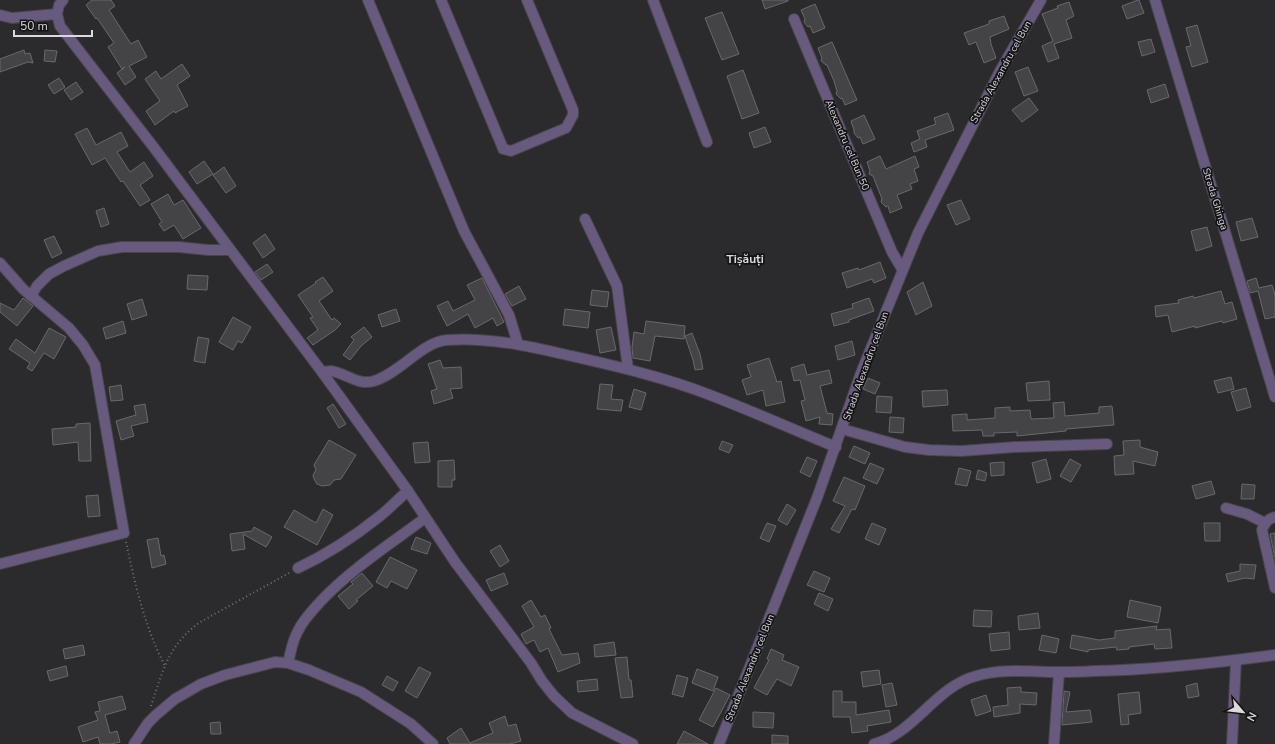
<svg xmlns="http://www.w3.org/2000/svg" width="1275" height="744" viewBox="0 0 1275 744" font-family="'Nunito Sans',sans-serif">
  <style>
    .building { fill: #444346; stroke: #69686c }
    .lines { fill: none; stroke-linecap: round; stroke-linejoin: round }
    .minor-casing { stroke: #474649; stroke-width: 12 }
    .tertiary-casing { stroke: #474649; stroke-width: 12 }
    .path { stroke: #737275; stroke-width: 2; stroke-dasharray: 1 3; stroke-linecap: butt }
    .minor { stroke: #68597e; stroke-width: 10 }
    .tertiary { stroke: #68597e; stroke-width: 10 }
    .labels { text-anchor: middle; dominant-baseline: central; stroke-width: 3.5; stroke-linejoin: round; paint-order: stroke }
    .street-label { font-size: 10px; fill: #dadadc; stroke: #131214 }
    .quarter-label { font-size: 12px; font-weight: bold; fill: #dadadc; stroke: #131214 }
  </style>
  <rect width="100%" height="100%" fill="#2b2a2d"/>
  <g class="building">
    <path d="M92,0H111L115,6L109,10L131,44L138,40L147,57L129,66L136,77L125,85L117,73L125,67L122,69L108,47L114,43L97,18L96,19L86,5Z"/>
    <path d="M762,0H788V1L765,9Z"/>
    <path d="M1138,0H1139L1144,13L1127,19L1122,6Z"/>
    <path d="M1069,2L1074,16L1066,20L1072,38L1054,44L1059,58L1048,62L1042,46L1053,41L1042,14L1058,8L1057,6Z"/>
    <path d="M815,4L825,28L813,33L810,26L808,27L804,22L805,19L801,10Z"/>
    <path d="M722,12L739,54L722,60L705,18Z"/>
    <path d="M1004,16L1009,29L990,37L991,44L996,58L984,63L976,42L969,45L964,33L989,24V21Z"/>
    <path d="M1197,25L1208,62L1192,67L1186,47L1191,46L1186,28Z"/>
    <path d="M1151,39L1155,52L1142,56L1138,42Z"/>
    <path d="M832,42L857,100L845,105L842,98L841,99L836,94L837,91L834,81L827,65H826L821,61L822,58L818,48Z"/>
    <path d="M24,50L25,54L30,53L33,63L28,62L0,72V59Z"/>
    <path d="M45,50L57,51L55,62L44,61Z"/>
    <path d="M182,64L190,76L177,85L188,106L175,113L174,111L155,125L146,111L160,101L145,79L156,71L161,79Z"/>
    <path d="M1028,67L1038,91L1024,96L1015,72Z"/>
    <path d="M743,70L759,113L742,119L727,76Z"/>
    <path d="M59,78L65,87L54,94L48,85Z"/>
    <path d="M76,82L83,92L71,100L64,90Z"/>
    <path d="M1165,84L1169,97L1151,103L1147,90Z"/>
    <path d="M1029,98L1038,110L1022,122L1012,110Z"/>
    <path d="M948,113L954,130L925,140L927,147L914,152L911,143L920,139L917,131L936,124L934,118Z"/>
    <path d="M864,115L875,139L863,144L860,137L858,138L854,133V130L851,121Z"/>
    <path d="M765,127L771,142L754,148L749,133Z"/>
    <path d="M87,128L96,145L121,132L128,146L117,152L130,172L144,162L153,176L140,185L150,200L140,206L123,181L121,182L105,158L92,165L75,134Z"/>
    <path d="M880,156L886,169L915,156L919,167L914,169L918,181L910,184L912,189L897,195L902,208L890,213L888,206L886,207L881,202L882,199L873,176L869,174L870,171L867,162Z"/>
    <path d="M204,161L213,174L197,184L189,172Z"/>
    <path d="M224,167L236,186L226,193L213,175Z"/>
    <path d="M168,194L174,205L183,200L201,228L183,239L174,225L164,231L159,224L162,222L151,204Z"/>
    <path d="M961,200L970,219L956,225L947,205Z"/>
    <path d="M104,208L109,224L101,227L96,211Z"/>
    <path d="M1252,218L1258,237L1241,241L1236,222Z"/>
    <path d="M1207,227L1212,246L1196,251L1191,231Z"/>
    <path d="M265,234L275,249L263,258L253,243Z"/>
    <path d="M54,236L62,253L52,258L44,240Z"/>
    <path d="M880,262L886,278L874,283L872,279L847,288L842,273L858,268L859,270Z"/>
    <path d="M267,264L273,272L261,280L255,272Z"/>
    <path d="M188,275L208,276L207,290L187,289Z"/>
    <path d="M323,277L333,291L319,301L332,320L334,318L341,324L335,330L313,345L307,338L318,330L310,318L313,317L298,295L316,283L315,282Z"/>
    <path d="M482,278L504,322L497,326L493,318L475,328L468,314L447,326L437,306L448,301L453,311L475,300L467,285Z"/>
    <path d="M1256,278L1259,288L1272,285L1275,295V317L1265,319L1258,291L1250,293L1247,281Z"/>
    <path d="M923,282L932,306L916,315L907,292Z"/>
    <path d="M519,286L526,299L512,306L505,294Z"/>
    <path d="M592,290L609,292L607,307L590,305Z"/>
    <path d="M1221,291L1225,304L1232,302L1237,319L1223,323L1222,321L1195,328V326L1172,332L1168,315L1156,317L1155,306L1179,303L1178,300L1193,296L1194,298Z"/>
    <path d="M23,298L33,306L17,326L0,312V303L14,310Z"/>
    <path d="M869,298L874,311L849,320V322L834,326L831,314L853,308L852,304Z"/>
    <path d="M142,299L147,315L132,320L127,304Z"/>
    <path d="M396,309L400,321L382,327L378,315Z"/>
    <path d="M565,309L590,312L588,328L563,325Z"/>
    <path d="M233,317L251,327L242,343L238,341L233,350L219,342Z"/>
    <path d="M123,321L126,333L106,339L103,328Z"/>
    <path d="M646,321L685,326L684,339L655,336L650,361L633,358L632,347L634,332L644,334Z"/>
    <path d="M364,327L372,337L361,346L350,360L343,355L354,340L351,337Z"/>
    <path d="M611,327L616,350L600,353L596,330Z"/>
    <path d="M49,328L66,337L54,359L44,353L32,371L27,368L30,363L9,349L16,339L35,353Z"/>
    <path d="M692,333L700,354L703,369L695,370L693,360L685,336Z"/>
    <path d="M198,337L209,339L205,363L194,361Z"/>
    <path d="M852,341L855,355L838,360L835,346Z"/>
    <path d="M769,358L777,382L781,381L785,402L766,406L763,390L747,395L742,380L751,377L747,365Z"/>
    <path d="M440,360L443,368L461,367L462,388L450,389L453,398L434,404L431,391L437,389L428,364Z"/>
    <path d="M804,364L807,375L829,370L832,383L820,386L827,413L833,414L832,425L819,424L820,417L806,421L801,401L805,400L800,380L794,381L791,368Z"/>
    <path d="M1231,377L1234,389L1218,393L1214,381Z"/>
    <path d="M868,378L880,383L875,394L863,389Z"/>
    <path d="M1049,381L1050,400L1028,401L1026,383Z"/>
    <path d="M600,384L613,385L611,399L623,400L621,411L597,409Z"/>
    <path d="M121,385L123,400L111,401L109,387Z"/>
    <path d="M1246,388L1251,407L1237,411L1231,392Z"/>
    <path d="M634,389L646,393L641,410L629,407Z"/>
    <path d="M947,390L948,405L923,407L922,391Z"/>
    <path d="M877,396L892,397L891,413L876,412Z"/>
    <path d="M1064,402L1065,416L1099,413V407L1112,406L1114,425L1066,429V431L1017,436V432L994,433V436H983L982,430L953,431L952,415L967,414V420L995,418V408L1010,407V411L1030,410L1031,419L1054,418L1053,403Z"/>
    <path d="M145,404L148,422L131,426L134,436L121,440L116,421L136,415L134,406Z"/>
    <path d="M333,404L346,424L339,428L327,408Z"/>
    <path d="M890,417L904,418L903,433L889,432Z"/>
    <path d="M90,423L91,461H79L78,442L53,445L52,429L76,427V424Z"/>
    <path d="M329,440L356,455L341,479L334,480L330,485L322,486L317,484L314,479L313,475L316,470L314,465Z"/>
    <path d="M1140,440V447L1158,452L1155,466L1133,461L1134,474L1115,475L1114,456L1124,455L1123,441Z"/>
    <path d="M722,441L733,445L729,453L719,449Z"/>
    <path d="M428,442L430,462L415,463L413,443Z"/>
    <path d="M854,446L870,453L865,464L849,457Z"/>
    <path d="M807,457L817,461L810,477L800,472Z"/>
    <path d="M1046,459L1051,479L1037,483L1032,463Z"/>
    <path d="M1070,459L1081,465L1071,482L1060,476Z"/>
    <path d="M454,460L455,480H452V487H438V461Z"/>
    <path d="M1004,462V475L991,476L990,463Z"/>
    <path d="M870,463L884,469L877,484L863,478Z"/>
    <path d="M959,468L971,471L967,486L955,484Z"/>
    <path d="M978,470L987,473L985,481L976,479Z"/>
    <path d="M844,477L865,486L855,510L852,509L839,533L831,529L845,506L833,501Z"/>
    <path d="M1211,481L1215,494L1196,499L1192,486Z"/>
    <path d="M1242,484L1255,485L1254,499H1241Z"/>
    <path d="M98,495L100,516L88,517L86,496Z"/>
    <path d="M787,504L796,510L787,525L778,520Z"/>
    <path d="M323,509L333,515L317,545L284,527L294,510L316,523Z"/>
    <path d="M767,523L776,526L769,542L760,538Z"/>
    <path d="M872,523L886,529L879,545L865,539Z"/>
    <path d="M1204,523H1220V541H1205Z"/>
    <path d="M254,527L272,537L266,547L243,534L245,549L232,551L230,534L252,531Z"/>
    <path d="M1275,533V558L1270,534Z"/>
    <path d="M416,537L431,543L427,554L411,549Z"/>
    <path d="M158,538L161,556L164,555L166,564L152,568L147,540Z"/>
    <path d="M500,545L509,561L500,567L490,551Z"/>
    <path d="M390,557L417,570L407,589L391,581L387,588L376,582Z"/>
    <path d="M1240,564L1256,565L1254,579L1245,578L1228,582L1226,574L1240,571Z"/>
    <path d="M814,571L830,578L824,592L807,585Z"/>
    <path d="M362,573L373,586L356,600L358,601L349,609L338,596L353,584L351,582Z"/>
    <path d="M504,573L508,584L491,591L486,580Z"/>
    <path d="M819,593L833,599L828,611L814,604Z"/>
    <path d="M531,600L541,617L545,615L551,628L549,629L562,655L578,653L580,663L558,672L548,648L540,652L534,640L526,644L521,634L534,627L522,606Z"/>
    <path d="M1130,600L1161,607L1158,623L1127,617Z"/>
    <path d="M974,610L992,611L991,627L973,626Z"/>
    <path d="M1038,613L1040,628L1019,630L1018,616Z"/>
    <path d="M1157,626L1156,630L1170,629L1172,648L1155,649L1154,644L1129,647V649L1117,650L1116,647L1088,650V652L1070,648L1072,635L1099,640L1115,638V631Z"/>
    <path d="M1009,632L1010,649L991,651L989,634Z"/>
    <path d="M1042,635L1059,639L1056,653L1039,650Z"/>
    <path d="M614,642L616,655L595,657L594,645Z"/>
    <path d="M83,645L85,655L65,659L63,649Z"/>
    <path d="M771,649L784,655L782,660L799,667L791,686L777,679L767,695L754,688L769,660L767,659Z"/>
    <path d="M627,657L629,680H631L633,697L621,698L615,658Z"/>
    <path d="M66,666L68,676L50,681L47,671Z"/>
    <path d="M419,667L431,673L417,698L405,691Z"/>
    <path d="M697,669L718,677L713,691L692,683Z"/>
    <path d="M879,670L881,684L863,687L861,672Z"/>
    <path d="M677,675L688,678L683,697L672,694Z"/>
    <path d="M387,676L398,682L393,691L382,685Z"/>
    <path d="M597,679L598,690L578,692L577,681Z"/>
    <path d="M892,683L897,705L886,707L882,685Z"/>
    <path d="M1197,683L1199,696L1188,698L1186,686Z"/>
    <path d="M1021,687V692L1037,693L1036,705L1020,704V713L994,717L993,707L1008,705L1007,688Z"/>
    <path d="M716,688L730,695L713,727L699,720Z"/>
    <path d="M833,691H842V702H856V715L889,710L891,722L867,726L868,731L852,733L850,717H833Z"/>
    <path d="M1064,691L1070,692L1066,712L1090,710L1092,722L1062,725Z"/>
    <path d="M1139,692L1141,713L1128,715L1129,724L1121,725L1118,694Z"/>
    <path d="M986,695L991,711L976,716L971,700Z"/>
    <path d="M122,696L126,709L105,715L110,733L117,731L120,742L111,744H100L98,737L83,742L78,727L98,720L95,712L100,711L98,702Z"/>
    <path d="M753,712L774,713L773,728L753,727Z"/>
    <path d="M505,716L508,726L516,724L521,741L510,744H450L447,738L461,728L470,743L493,733L489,723Z"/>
    <path d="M220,722L221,734H211L210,723Z"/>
    <path d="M684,731L708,744H677Z"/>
    <path d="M772,735L788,736V744H772Z"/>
  </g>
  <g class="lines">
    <defs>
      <g id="minor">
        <path d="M368,0L464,231L509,315L518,344"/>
        <path d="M441,0L502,146L503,149L511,151L566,128L573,115V110L527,0"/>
        <path d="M653,0L707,142"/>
        <path d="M1155,0L1275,397"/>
        <path d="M57,14L60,26L155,149L322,372L408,491L455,562L531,663L542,681L554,696L572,713L633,744"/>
        <path d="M57,14L59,5L63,0"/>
        <path d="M0,15L12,18L57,14"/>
        <path d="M794,19L892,252L902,269"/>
        <path d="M585,219L617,286L628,369"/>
        <path d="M0,263L23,289L69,328L83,345L95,365L124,533L0,564"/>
        <path d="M31,296L37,286L49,274L64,266L98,251L122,247H179L208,250H230"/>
        <path d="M322,372C325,372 328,371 331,371C346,373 358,386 374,381C400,373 422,342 447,340C488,337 528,346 567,355C615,366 664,377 710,395C752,411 794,430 836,447"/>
        <path d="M842,429L905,447L929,450L961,451L1015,447L1107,444"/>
        <path d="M1226,508L1247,514L1265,523"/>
        <path d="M1275,517C1267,519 1265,523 1262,530L1275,588"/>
        <path d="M298,568C328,554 355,536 380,516C390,508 398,499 408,491"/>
        <path d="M288,663C291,652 292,641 298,631C303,620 312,611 320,602C351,569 389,545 425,518"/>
        <path d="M134,744L148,723L156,715L175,699L201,684L225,675L275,662L288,663L309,670L361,692L411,724L433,744"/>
        <path d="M1054,744L1059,672"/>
        <path d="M1232,744L1236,660"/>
      </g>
      <g id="tertiary">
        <path d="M719,744L817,498L861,373L918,233L1000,71L1041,0"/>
        <path d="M874,744C915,733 935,687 976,676C1002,668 1031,672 1058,672C1070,672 1082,672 1094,671C1154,670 1215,663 1275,655"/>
      </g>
    </defs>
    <use href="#minor" class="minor-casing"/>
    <use href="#tertiary" class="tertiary-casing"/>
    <g class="path">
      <path d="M126,542C135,584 145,628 165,666"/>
      <path d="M151,706C163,670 169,643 202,621L289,573"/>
    </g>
    <use href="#minor" class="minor"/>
    <use href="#tertiary" class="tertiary"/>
  </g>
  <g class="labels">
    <g class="street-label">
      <text transform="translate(1001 72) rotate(-61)">Strada Alexandru cel Bun</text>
      <text transform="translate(847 145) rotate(67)">Alexandru cel Bun 50</text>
      <text transform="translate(1215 199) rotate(73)">Strada Ghinga</text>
      <text transform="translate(866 366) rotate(-70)">Strada Alexandru cel Bun</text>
      <text transform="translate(750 668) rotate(-68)">Strada Alexandru cel Bun</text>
    </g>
    <g class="quarter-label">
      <text x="745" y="259">Tișăuți</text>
    </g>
  </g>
  <g transform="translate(1243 712) rotate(118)" stroke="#131214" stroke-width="3" paint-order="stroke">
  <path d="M0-3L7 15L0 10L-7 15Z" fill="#dadadc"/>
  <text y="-6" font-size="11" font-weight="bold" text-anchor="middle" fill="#dadadc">N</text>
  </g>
  <path d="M14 30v6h78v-6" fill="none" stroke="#dadadc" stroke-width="2"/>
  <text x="20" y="30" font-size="12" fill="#dadadc" stroke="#131214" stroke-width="3" paint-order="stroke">50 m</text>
</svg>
